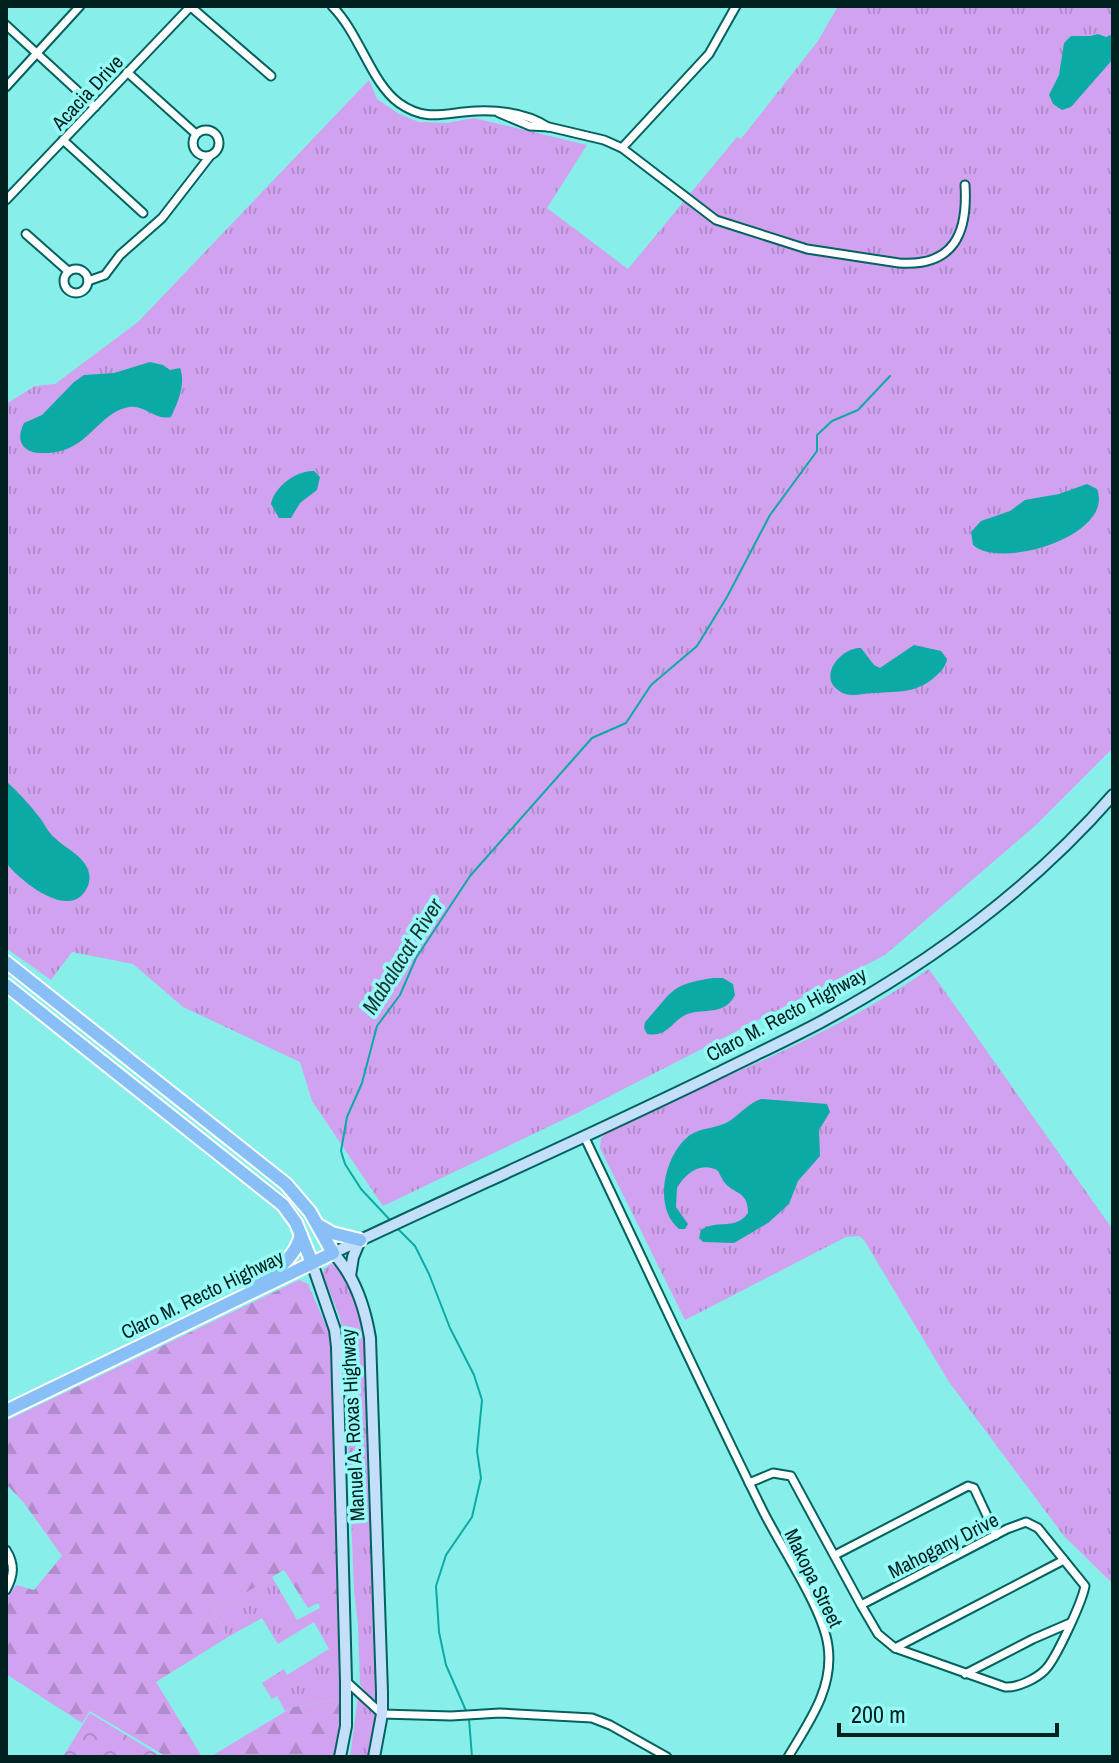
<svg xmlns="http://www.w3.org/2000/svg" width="1119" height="1763" viewBox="0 0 1119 1763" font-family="'Archivo Narrow',sans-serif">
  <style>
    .grass { fill: url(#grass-tufts) }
    .forest { fill: url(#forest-firs) }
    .park { fill: url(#park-crowns) }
    .water { fill: #0baaa5 }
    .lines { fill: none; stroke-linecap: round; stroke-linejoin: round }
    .stream { stroke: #0baaa5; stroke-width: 2 }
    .street-casing { stroke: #02625f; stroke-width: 11 }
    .secondary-casing { stroke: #02625f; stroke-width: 14 }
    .primary-casing { stroke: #fff; stroke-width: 16 }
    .street { stroke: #fff; stroke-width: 7 }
    .secondary { stroke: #c3dffa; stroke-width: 10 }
    .primary { stroke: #88bff6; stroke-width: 12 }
    .labels { text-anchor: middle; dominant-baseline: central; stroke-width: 7; stroke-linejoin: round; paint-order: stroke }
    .street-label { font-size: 20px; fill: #002120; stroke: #96fbf6 }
    .water-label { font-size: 22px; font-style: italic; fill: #1a3634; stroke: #96fbf6 }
  </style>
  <defs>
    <pattern id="grass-tufts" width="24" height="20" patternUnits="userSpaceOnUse" patternTransform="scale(2)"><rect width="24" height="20" fill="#d1a2ef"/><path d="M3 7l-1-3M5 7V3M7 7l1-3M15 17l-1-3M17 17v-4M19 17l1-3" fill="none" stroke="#b28bcd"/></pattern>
    <pattern id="forest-firs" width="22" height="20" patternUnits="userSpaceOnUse" patternTransform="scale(2)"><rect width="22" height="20" fill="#d1a2ef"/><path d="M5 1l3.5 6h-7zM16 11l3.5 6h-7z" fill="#b28bcd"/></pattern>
    <pattern id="park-crowns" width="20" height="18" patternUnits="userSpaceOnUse" patternTransform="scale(2)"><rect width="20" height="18" fill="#d1a2ef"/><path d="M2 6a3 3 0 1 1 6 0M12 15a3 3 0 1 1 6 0" fill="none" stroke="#b28bcd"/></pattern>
  </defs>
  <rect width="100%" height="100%" fill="#88eee9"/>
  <g class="grass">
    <path d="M838,6H1113V748L1035,826L885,955L575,1114L383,1206L312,1101L300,1062L183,1007L133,964L72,952L51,980L6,948V404L35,386L55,384L138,322L369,80L377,99L399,114L419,122L447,123L474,118L587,145L547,208L628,269L737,137L741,139L818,41Z"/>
    <path d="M929,969L1113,1230V1584L1064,1536L949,1382L864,1240L859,1236L846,1237L685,1320L600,1148L601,1138L611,1128C717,1079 833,1036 929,969Z"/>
    <path d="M331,1264L338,1267L355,1298L366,1331L378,1705L368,1697L360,1684L358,1625L354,1590L344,1342L340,1318L323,1274L324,1269Z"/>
    <path d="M272,1577L297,1620L320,1608L318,1602L339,1593L341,1698L293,1707L285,1711L277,1696L272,1699L262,1683L284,1669L287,1675L329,1649L314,1622L278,1644L262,1618L228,1637L214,1612Z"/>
    <path d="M358,1697L376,1714L372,1757H350Z"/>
  </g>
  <g class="forest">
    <path d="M299,1280L308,1284L330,1335L339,1593L308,1608L284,1570L214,1612L228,1637L156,1682L202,1757H167L90,1711L82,1723L6,1674V1600L16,1585L34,1590L62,1556L24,1503L6,1484V1421Z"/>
    <path d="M341,1698L337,1757H210L293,1707Z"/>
  </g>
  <path class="park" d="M90,1713L162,1757H63Z"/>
  <g class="water">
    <path d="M1098,34L1106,37L1113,34V59L1071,107L1062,110L1053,104L1049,95L1059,75L1064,43L1071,36H1090Z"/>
    <path d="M150,362L163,365L170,370L180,368C186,384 178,402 171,417C156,421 144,404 129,407C97,413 89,451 48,453C39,453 31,454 24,447C18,440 20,431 24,423L42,415L74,382L84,375L114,373Z"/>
    <path d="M314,471L320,477L317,490L300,503L291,518H279L271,504C274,487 297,470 314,471Z"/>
    <path d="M1087,484L1097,489C1115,536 1000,570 973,545L971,532L981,521L1010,511L1025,500L1059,494Z"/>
    <path d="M914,645L941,651L947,659C946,665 943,669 938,674C918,694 900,691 874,693C862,693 849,699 838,690C818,675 842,647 861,648L874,665L880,668Z"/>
    <path d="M6,781C18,792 30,805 40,818C45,824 48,833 55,838C67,850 84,855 89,873C91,882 87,890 81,896C61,914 20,880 7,864Z"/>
    <path d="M714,978H723L733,984L735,995C726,1014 708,1009 691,1013C673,1017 670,1038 647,1034L644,1028L645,1022C673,992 669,984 714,978Z"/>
    <path d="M761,1099L827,1104L830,1112L819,1130L820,1156L798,1181L789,1204L768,1223L734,1243L703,1242L699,1238L701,1230C716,1219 735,1231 748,1213C748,1190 734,1195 724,1182C721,1178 720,1173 717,1170C700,1162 686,1173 677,1188L676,1207L688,1224L685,1229H679C652,1207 665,1153 690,1135C702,1127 718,1129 731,1120C741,1113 749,1103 761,1099Z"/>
  </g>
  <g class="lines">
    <g class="stream">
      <path d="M391,1221L361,1189L345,1164L341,1151L347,1117L362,1083L377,1026L400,995L416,958L470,876L592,738L626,723L651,685L697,646L727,597L770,515L817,451V435L832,421L858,410L890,376"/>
      <path d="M398,1229L415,1246L429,1274L450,1328L474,1375L482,1400L477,1451L481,1478L472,1517L446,1555L436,1586L439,1632L446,1665L467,1713"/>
      <path d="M469,1719L472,1757"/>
    </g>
    <defs>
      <g id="street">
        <path d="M332,6C360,34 371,83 399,103C427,123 446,112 476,111C501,110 527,113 548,127"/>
        <path d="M191,7L271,76"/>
        <path d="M6,25L95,107"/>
        <path d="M127,72L196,134"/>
        <path d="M6,87L80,6"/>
        <path d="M499,113L530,126L549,127L604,140L622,148L716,220L807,249L899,263C954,267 968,233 965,185"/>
        <circle cx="206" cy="143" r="13"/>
        <path d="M63,140L143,213"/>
        <path d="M622,148L709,54L736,6"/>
        <path d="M6,200L191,6"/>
        <path d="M26,234L68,271"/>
        <circle cx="76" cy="281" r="12"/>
        <path d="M88,281L105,275L120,255L162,218L210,156"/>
        <path d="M584,1136C644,1261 701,1386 762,1509C780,1546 823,1608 828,1646C834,1688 809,1722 788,1757"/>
        <path d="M749,1483L773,1473L791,1476L861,1605L878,1634L895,1648L1005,1687C1017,1688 1036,1679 1045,1670C1056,1659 1082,1602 1085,1586L1038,1528L1026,1522L1007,1529L861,1605"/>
        <path d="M6,1550C15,1564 14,1576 6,1590"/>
        <path d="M835,1555L968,1486L974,1488L996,1535"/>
        <path d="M895,1648L1064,1560"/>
        <path d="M965,1674L1033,1639L1070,1623"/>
        <path d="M346,1681L382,1714L451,1716L500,1713L592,1718L610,1725L667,1757"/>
      </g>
      <g id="secondary">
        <path d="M312,1263L335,1330L337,1347L346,1681V1726L340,1757"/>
        <path d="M350,1276L353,1257L360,1240"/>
        <path d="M374,1757L382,1714V1692L370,1338C365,1308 354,1275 333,1253C460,1193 589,1136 716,1074C750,1057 785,1041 819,1023C929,964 1031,889 1113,795"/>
      </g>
      <g id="primary">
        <path d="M6,962L286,1184L310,1212L333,1253L6,1411"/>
        <path d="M6,985L283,1205L296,1223L312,1263"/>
        <path d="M318,1225L332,1233L360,1240"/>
        <path d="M259,1283C277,1269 295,1258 301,1235"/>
      </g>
    </defs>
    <use href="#street" class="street-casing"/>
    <use href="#secondary" class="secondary-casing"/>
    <use href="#primary" class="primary-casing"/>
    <use href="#street" class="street"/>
    <use href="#secondary" class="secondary"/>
    <use href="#primary" class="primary"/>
  </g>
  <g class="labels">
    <g class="street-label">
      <text transform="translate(87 92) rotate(-47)">Acacia Drive</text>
      <text transform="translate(786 1014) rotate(-28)">Claro M. Recto Highway</text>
      <text transform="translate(202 1294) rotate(-26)">Claro M. Recto Highway</text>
      <text transform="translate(352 1425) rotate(-93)">Manuel A. Roxas Highway</text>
      <text transform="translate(943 1545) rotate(-27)">Mahogany Drive</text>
      <text transform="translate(814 1578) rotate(64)">Makopa Street</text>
    </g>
    <g class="water-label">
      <text transform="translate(402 956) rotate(-58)">Mabalacat River</text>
    </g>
  </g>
  <rect width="1119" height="1763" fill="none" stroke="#002120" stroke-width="16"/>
  <path d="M839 1723v12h218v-12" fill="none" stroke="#002120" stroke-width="4"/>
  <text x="851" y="1723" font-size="24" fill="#002120" stroke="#96fbf6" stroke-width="6" paint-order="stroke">200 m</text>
</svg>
